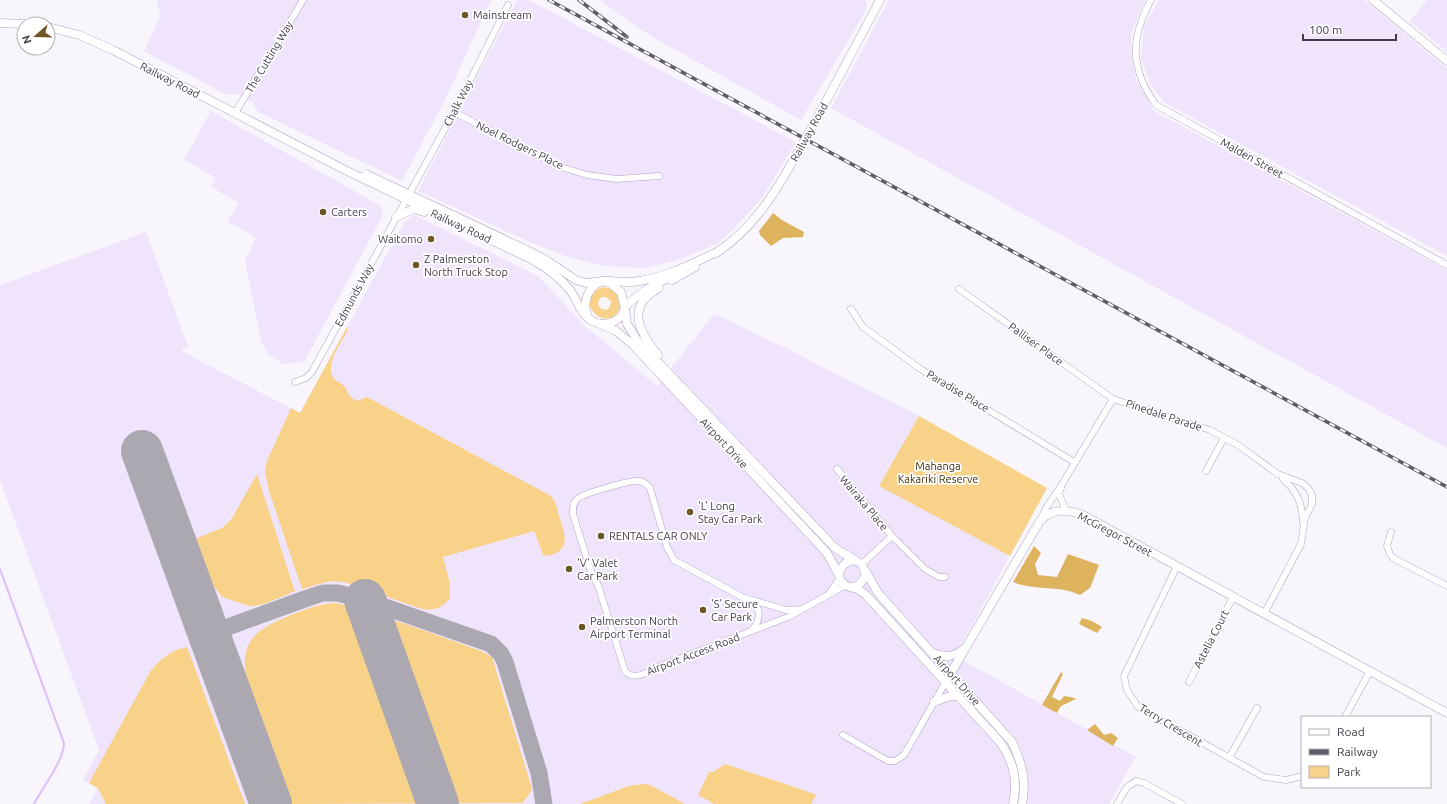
<svg xmlns="http://www.w3.org/2000/svg" width="1447" height="804" viewBox="0 0 1447 804" font-family="Ubuntu,sans-serif">
  <style>
    .built { fill: #f0e4fd }
    .green { fill: #f8d288; fill-rule: evenodd }
    .forest { fill: #ddb35e }
    .lines { fill: none; stroke-linecap: round; stroke-linejoin: round }
    .stream { stroke: #debdfb; stroke-width: 2 }
    .taxiway { stroke: #aca8b2; stroke-width: 17 }
    .runway { stroke: #aca8b2; stroke-width: 42 }
    .street-casing { stroke: #b2a2c2; stroke-width: 7 }
    .secondary-casing { stroke: #b2a2c2; stroke-width: 9 }
    .street { stroke: #fff; stroke-width: 6 }
    .secondary { stroke: #fff; stroke-width: 8 }
    .rail-casing { stroke: #615b67; stroke-width: 3.5 }
    .rail { stroke: #fff; stroke-width: 2; stroke-dasharray: 6; stroke-linecap: butt }
    .secondary-bridge-casing { stroke: #b2a2c2; stroke-width: 9; stroke-linecap: butt }
    .secondary-bridge { stroke: #fff; stroke-width: 8 }
    .poi-dot { fill: #6d5626; stroke: #fff; stroke-width: 1.5 }
    .labels { text-anchor: middle; dominant-baseline: central; stroke-width: 3.5; stroke-linejoin: round; paint-order: stroke }
    .poi-label { font-size: 11px; fill: #413a47; stroke: #fff; text-anchor: start }
    .street-label { font-size: 11px; fill: #413a47; stroke: #fff }
    .park-label { font-size: 11px; fill: #41300a; stroke: #fff }
  </style>
  <rect width="100%" height="100%" fill="#f8f5fc"/>
  <g class="built">
    <path d="M157,0H491L446,98L402,181L258,112L253,103L237,94H225L144,51L160,17Z"/>
    <path d="M517,0H529L796,142L762,198L726,237L717,244L678,260L646,268L603,266L568,257L534,244L418,191Z"/>
    <path d="M600,0H866L867,6L861,19L801,120L663,43L635,26Z"/>
    <path d="M889,0H1146L1133,27L1131,38L1132,59L1136,80L1154,111L1447,270V448L831,108Z"/>
    <path d="M1159,0H1364L1447,69V256L1165,103L1151,86L1141,59L1144,26Z"/>
    <path d="M1427,0H1447V52L1410,21Z"/>
    <path d="M211,111L381,206L383,215L304,362L283,364L268,354L261,341L245,260L256,238L228,222L239,203L211,187L216,178L184,160Z"/>
    <path d="M415,215L538,276L585,326L657,386L714,314L784,347L919,416L880,486L1010,556L957,652L966,662L1136,757L1109,804H89L98,788L83,780L99,750L0,480V285L146,232L189,349L182,347L183,352L300,413L405,221Z"/>
  </g>
  <g class="green">
    <path d="M603,287C614,288 626,298 619,310C604,335 571,298 603,287ZM602,297H606L611,301L610,307L606,310L600,308C597,304 598,300 602,297Z"/>
    <path d="M347,327V332C340,345 323,366 335,380C338,383 341,383 343,385C349,390 345,395 357,401L367,397L551,496C556,501 557,509 559,516C565,534 572,551 547,556L543,555L534,531L443,557L450,584V598C442,608 435,611 422,609L344,582L330,581L302,589L269,491L265,472L267,461L291,408L300,413Z"/>
    <path d="M919,416L1047,488L1010,556L879,486Z"/>
    <path d="M257,474L295,592H290L291,593L261,605L249,606L222,597L212,584L195,539L222,528L231,520Z"/>
    <path d="M335,603L360,609L414,627L481,651L492,657L532,789L528,796L522,803L292,804L246,677C240,638 258,629 291,615C306,609 318,604 335,603Z"/>
    <path d="M187,647L245,804H106L98,788L89,783L150,672C159,660 171,650 187,647Z"/>
    <path d="M725,764L812,793L816,795L811,804H714L698,795L709,772H713Z"/>
    <path d="M643,784L650,785L685,804H580L629,786Z"/>
  </g>
  <g class="forest">
    <path d="M773,213L782,220L804,232L803,237L783,238L771,246L760,235L759,231Z"/>
    <path d="M1034,546L1041,553L1035,564L1038,575L1057,577L1068,554L1099,565L1090,588L1080,595C1061,585 1035,591 1013,582Z"/>
    <path d="M1082,618L1092,621L1102,627L1097,633L1079,624Z"/>
    <path d="M1061,672L1063,674L1052,697L1060,701L1064,696L1075,698L1076,699L1061,706L1057,713L1042,705Z"/>
    <path d="M1095,724L1104,735L1111,733L1118,738L1113,746L1087,730Z"/>
  </g>
  <g class="lines">
    <path class="stream" d="M0,569L64,743C64,761 42,788 34,804"/>
    <path class="taxiway" d="M209,634L302,600L323,593H338L365,600L491,644L501,654L505,662L539,773L544,804"/>
    <g class="runway">
      <path d="M142,451L271,804"/>
      <path d="M365,600L438,804"/>
    </g>
    <defs>
      <g id="street">
        <path d="M1151,0C1130,38 1130,69 1156,105L1447,265"/>
        <path d="M454,112L558,166L587,175L617,179L659,176"/>
        <path d="M235,113L303,0"/>
        <path d="M959,289L1113,399L1210,430L1238,445L1278,474L1302,483L1308,488L1312,495V504L1305,518L1301,544L1264,614"/>
        <path d="M851,309L863,327L919,368L1074,462"/>
        <path d="M295,382L306,378L312,372L454,112L508,5"/>
        <path d="M837,469L892,536L925,569L939,577H945"/>
        <path d="M1206,471L1224,438"/>
        <path d="M1283,479C1297,491 1302,503 1303,521"/>
        <path d="M1061,488L1059,494L1066,511"/>
        <path d="M1041,519L1046,508L1061,486L1113,399"/>
        <path d="M1391,532L1387,546L1390,554L1393,558L1447,586"/>
        <path d="M862,564L892,536"/>
        <path d="M1177,566L1124,676L1127,690L1138,707L1264,777L1286,780L1302,776"/>
        <path d="M830,592L840,578"/>
        <path d="M749,600C762,607 761,620 752,630"/>
        <path d="M803,609L786,610L742,597L674,560L667,547L650,488C647,484 645,482 640,481C633,479 582,494 577,499C573,503 573,508 573,514L592,575L598,585L625,671C633,682 651,671 660,666L788,617L846,585"/>
        <path d="M1189,682L1233,597"/>
        <path d="M1345,717L1370,671"/>
        <path d="M843,735L888,761H895L904,755L945,683"/>
        <path d="M1229,758L1257,708"/>
        <path d="M1117,804L1127,787L1136,781L1144,783L1182,804"/>
      </g>
      <g id="secondary">
        <path d="M1373,0L1447,61"/>
        <path d="M0,23L24,24"/>
        <path d="M48,27L79,35L113,50L347,171L533,260C547,268 560,278 570,290C578,301 581,316 594,322"/>
        <path d="M815,122L880,0"/>
        <path d="M366,174L531,252L546,260L576,280L586,283L603,281"/>
        <path d="M396,217L414,209L424,212"/>
        <path d="M716,253C754,228 775,193 797,154"/>
        <path d="M672,280L695,267"/>
        <path d="M625,307C641,291 656,283 676,275"/>
        <path d="M625,309L627,324L637,340L835,548L855,560"/>
        <path d="M587,314C583,304 587,291 596,284C605,278 621,283 632,282C663,279 694,263 721,250"/>
        <path d="M598,323L616,331L632,344L827,553L839,575"/>
        <path d="M601,324C612,325 621,319 625,309L621,292L607,281"/>
        <path d="M658,355C639,332 625,306 659,288"/>
        <path d="M866,572L878,593L1012,742C1022,762 1027,782 1022,804"/>
        <path d="M850,587L858,586L866,576L862,564L854,560C843,561 834,574 843,583C847,587 853,588 858,589L859,590L866,595L1000,742C1014,762 1018,781 1013,804"/>
        <path d="M933,653C946,658 954,657 965,648"/>
        <path d="M945,683L1040,521C1052,508 1067,509 1083,515L1447,713"/>
        <path d="M934,702L950,696H957"/>
      </g>
    </defs>
    <use href="#street" class="street-casing"/>
    <use href="#secondary" class="secondary-casing"/>
    <use href="#street" class="street"/>
    <use href="#secondary" class="secondary"/>
    <defs>
      <g id="rail">
        <path d="M549,0L1447,487"/>
        <path d="M579,0L627,37"/>
      </g>
    </defs>
    <use href="#rail" class="rail-casing"/>
    <use href="#rail" class="rail"/>
    <defs>
      <path id="secondary-bridge" d="M797,154L815,122"/>
    </defs>
    <use href="#secondary-bridge" class="secondary-bridge-casing"/>
    <use href="#secondary-bridge" class="secondary-bridge"/>
  </g>
  <g class="poi-dot">
    <circle cx="465" cy="15" r="4"/>
    <circle cx="323" cy="212" r="4"/>
    <circle cx="431" cy="239" r="4"/>
    <circle cx="416" cy="265" r="4"/>
    <circle cx="690" cy="512" r="4"/>
    <circle cx="601" cy="536" r="4"/>
    <circle cx="569" cy="569" r="4"/>
    <circle cx="703" cy="610" r="4"/>
    <circle cx="582" cy="627" r="4"/>
  </g>
  <g class="labels">
    <g class="poi-label">
      <text x="473" y="15">Mainstream</text>
      <text x="331" y="212">Carters</text>
      <text x="423" y="239" text-anchor="end">Waitomo</text>
      <text x="424" y="259">Z Palmerston<tspan x="424" dy="13">North Truck Stop</tspan></text>
      <text x="698" y="506">'L' Long<tspan x="698" dy="13">Stay Car Park</tspan></text>
      <text x="609" y="536">RENTALS CAR ONLY</text>
      <text x="577" y="563">'V' Valet<tspan x="577" dy="13">Car Park</tspan></text>
      <text x="711" y="604">'S' Secure<tspan x="711" dy="13">Car Park</tspan></text>
      <text x="590" y="621">Palmerston North<tspan x="590" dy="13">Airport Terminal</tspan></text>
    </g>
    <g class="street-label">
      <text transform="translate(269 57) rotate(-59)">The Cutting Way</text>
      <text transform="translate(170 80) rotate(27)">Railway Road</text>
      <text transform="translate(458 103) rotate(-63)">Chalk Way</text>
      <text transform="translate(809 132) rotate(-61)">Railway Road</text>
      <text transform="translate(520 145) rotate(26)">Noel Rodgers Place</text>
      <text transform="translate(1252 158) rotate(29)">Malden Street</text>
      <text transform="translate(461 226) rotate(25)">Railway Road</text>
      <text transform="translate(354 295) rotate(-62)">Edmunds Way</text>
      <text transform="translate(1036 344) rotate(36)">Palliser Place</text>
      <text transform="translate(958 391) rotate(31)">Paradise Place</text>
      <text transform="translate(1164 415) rotate(18)">Pinedale Parade</text>
      <text transform="translate(724 443) rotate(47)">Airport Drive</text>
      <text transform="translate(864 503) rotate(50)">Wairaka Place</text>
      <text transform="translate(1115 534) rotate(28)">McGregor Street</text>
      <text transform="translate(1211 639) rotate(-63)">Astelia Court</text>
      <text transform="translate(693 654) rotate(-21)">Airport Access Road</text>
      <text transform="translate(957 680) rotate(48)">Airport Drive</text>
      <text transform="translate(1171 725) rotate(31)">Terry Crescent</text>
    </g>
    <g class="park-label">
      <text x="938" y="466">Mahanga<tspan x="938" dy="13">Kakariki Reserve</tspan></text>
    </g>
  </g>
  <rect x="1301" y="716" width="130" height="72" fill="#ffffff" stroke="#b3b0b5"/>
  <rect x="1309" y="729" width="20" height="6" fill="#ffffff" stroke="#b3b0b5"/>
  <text x="1337" y="736" font-size="12" fill="#413a47">Road</text>
  <rect x="1309" y="749" width="20" height="6" fill="#615b67" stroke="#b3b0b5"/>
  <text x="1337" y="756" font-size="12" fill="#413a47">Railway</text>
  <rect x="1309" y="766" width="20" height="12" fill="#f8d288" stroke="#b3b0b5"/>
  <text x="1337" y="776" font-size="12" fill="#413a47">Park</text>
  <g transform="translate(36 36) rotate(250)"><circle r="19" fill="#ffffff" stroke="#b3b0b5"/>
  <path d="M0-3L7 15L0 10L-7 15Z" fill="#6d5626"/>
  <text y="-6" font-size="11" font-weight="bold" text-anchor="middle" fill="#413a47">N</text>
  </g>
  <path d="M1303 34v6h93v-6" fill="none" stroke="#413a47" stroke-width="2"/>
  <text x="1309" y="34" font-size="12" fill="#413a47" stroke="#ffffff" stroke-width="3" paint-order="stroke">100 m</text>
</svg>
